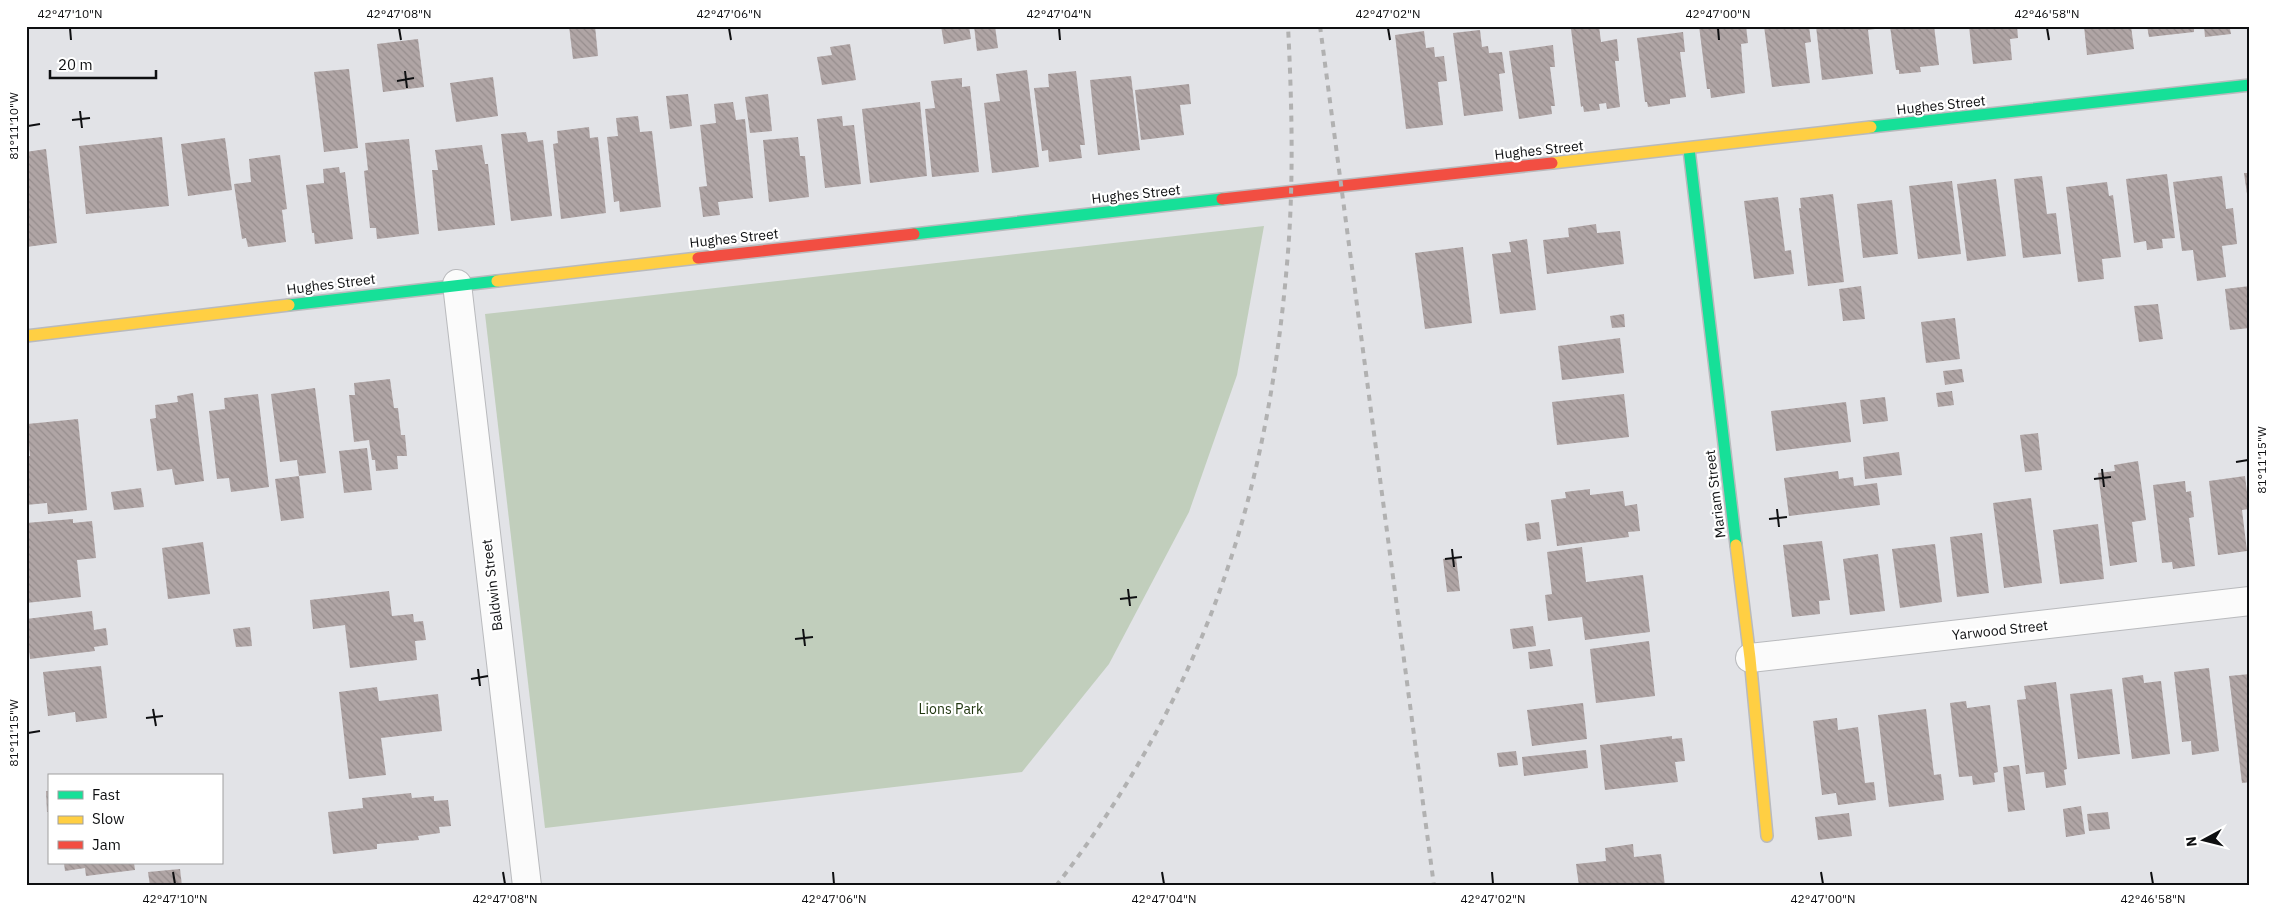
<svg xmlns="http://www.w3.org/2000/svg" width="2276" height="912" viewBox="0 0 2276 912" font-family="'IBM Plex Sans',sans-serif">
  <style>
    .green { fill: #c1cebc }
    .building { fill: url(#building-back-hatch) }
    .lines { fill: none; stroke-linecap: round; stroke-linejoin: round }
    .street-casing { stroke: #b9babd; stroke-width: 30 }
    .fast-casing { stroke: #b9babd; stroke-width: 14 }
    .slow-casing { stroke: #b9babd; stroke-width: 14 }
    .jam-casing { stroke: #b9babd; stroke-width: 14 }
    .street { stroke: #fbfbfb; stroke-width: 28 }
    .fast { stroke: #16e098; stroke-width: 11 }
    .slow { stroke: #ffcf43; stroke-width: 11 }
    .jam { stroke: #f24e42; stroke-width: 11 }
    .rail { stroke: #b1b1b1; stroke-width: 4; stroke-dasharray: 6 6; stroke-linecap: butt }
    .ticks { fill: none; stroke: #0e0f11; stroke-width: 2 }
    .labels { text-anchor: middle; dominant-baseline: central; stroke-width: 4.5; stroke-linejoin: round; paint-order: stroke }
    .street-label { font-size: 14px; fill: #0e0f11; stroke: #fff }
    .park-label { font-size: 14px; fill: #20360f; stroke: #fff }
    .neatline { fill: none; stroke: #0e0f11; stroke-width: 2 }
    .ticks-label { font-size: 12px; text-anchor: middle; fill: #0e0f11 }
  </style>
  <defs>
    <pattern id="building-back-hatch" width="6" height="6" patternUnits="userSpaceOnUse" patternTransform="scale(1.25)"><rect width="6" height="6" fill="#b0a5a5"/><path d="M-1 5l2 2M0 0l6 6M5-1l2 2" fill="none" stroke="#968d8d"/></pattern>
  </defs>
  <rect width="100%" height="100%" fill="#e2e3e7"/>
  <path class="green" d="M1264,226L1237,375L1189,512L1109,664L1022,772L545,828L485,314Z"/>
  <g class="building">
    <path d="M569,26H595L598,56L573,59Z"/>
    <path d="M941,26H969L971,39L944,44Z"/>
    <path d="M974,26H995L998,48L977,51Z"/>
    <path d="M1599,26L1601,42L1617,39L1619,61H1615L1620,107L1607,109L1606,103L1599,104L1600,110L1584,112L1583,106L1581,107L1571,29Z"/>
    <path d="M1699,26H1746L1748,43L1741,44L1745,93L1711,98L1710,89H1707Z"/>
    <path d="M1764,26H1809L1811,42L1805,43L1810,83L1772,87Z"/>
    <path d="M1816,26H1875V29L1868,30L1873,74L1822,80Z"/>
    <path d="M1890,26H1934L1939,65L1920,67L1921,72L1899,74V70H1896Z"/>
    <path d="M1969,26H2017L2018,38L2010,39L2012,60L1973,64Z"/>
    <path d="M2084,26H2131L2134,49L2087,55Z"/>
    <path d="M2147,26H2194V32L2149,37Z"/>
    <path d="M2204,26H2246V27L2230,29L2231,34L2205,37Z"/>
    <path d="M1480,30L1482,47L1488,46L1489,53L1502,52L1505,73L1499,74L1503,111L1464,116L1453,33Z"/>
    <path d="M1424,31L1426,48L1434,47L1435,57L1444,56L1447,81L1438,82L1443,125L1406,129L1395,35Z"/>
    <path d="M1683,32L1685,52H1680L1686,97L1670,99V104L1648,107L1647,102H1645L1637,38Z"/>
    <path d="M418,39L424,87L383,92L377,44Z"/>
    <path d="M850,44L856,80L822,85L817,57L832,55L830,47Z"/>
    <path d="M1553,45L1555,67H1550L1555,106H1551L1552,114L1519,119L1509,51Z"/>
    <path d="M349,69L358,148L324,152L314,72Z"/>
    <path d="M1027,70L1039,167L992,173L984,103L1000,101L996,74Z"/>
    <path d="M1076,71L1085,145H1080L1082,158L1049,162L1048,150L1042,151L1034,88L1049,87L1048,74Z"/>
    <path d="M1131,76L1140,150L1098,155L1090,80Z"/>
    <path d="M493,77L498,116L456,122L450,83Z"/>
    <path d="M962,78V87L970,86L979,172L932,177L925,109L935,108L931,81Z"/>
    <path d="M1189,84L1191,104L1180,105L1184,135L1141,140L1135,90Z"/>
    <path d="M688,94L692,126L670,129L666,96Z"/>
    <path d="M768,94L772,131L750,133L745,97Z"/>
    <path d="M733,102L736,120L745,119L753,198L718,202L720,215L703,217L699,187L707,186L700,125L716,123L714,104Z"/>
    <path d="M920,102L927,176L870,183L862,109Z"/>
    <path d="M638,116L640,132L652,131L661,207L620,212L619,201L614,202L607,137L618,136L616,118Z"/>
    <path d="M842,116L843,126L854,125L861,184L825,188L817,119Z"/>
    <path d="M589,127L590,138L598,137L606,213L561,219L553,144L558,143L557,131Z"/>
    <path d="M526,132L528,142L543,140L552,216L511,221L501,134Z"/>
    <path d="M162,137L169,206L86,214L79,146Z"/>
    <path d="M798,137L800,156H805L809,197L769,202L763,140Z"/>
    <path d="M225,138L232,190L188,196L181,144Z"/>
    <path d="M409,139L419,234L377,239L376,228H370L364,171L368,170L365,143Z"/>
    <path d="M482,145L485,164H488L495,225L438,231L432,170H438L435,150Z"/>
    <path d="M46,149L57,243L26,247V152Z"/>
    <path d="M280,155L287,209L282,210L286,242L248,247L246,238L242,239L234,184L251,182L249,159Z"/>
    <path d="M339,167L340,173L345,172L353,239L315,244L314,233H312L306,185L324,183L323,169Z"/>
    <path d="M2244,173H2250V208H2249Z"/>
    <path d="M2167,174L2175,238L2162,239L2163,248L2147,250L2146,241L2134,243L2126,179Z"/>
    <path d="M2042,176L2047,214L2056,213L2061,254L2023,258L2014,179Z"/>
    <path d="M2222,176L2226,209L2233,208L2237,244L2222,246L2226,277L2197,281L2193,250L2182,251L2173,182Z"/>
    <path d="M1996,179L2006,256L1967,261L1957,184Z"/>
    <path d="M1952,181L1961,254L1918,259L1909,186Z"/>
    <path d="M2107,182L2109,196L2113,195L2121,257L2102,259L2104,279L2078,282L2066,187Z"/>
    <path d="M1833,194L1844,282L1808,286L1799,208H1801L1800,198Z"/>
    <path d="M1778,197L1785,251L1791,250L1794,274L1754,279L1744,201Z"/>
    <path d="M1892,200L1898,254L1863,258L1857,204Z"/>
    <path d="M1596,224L1597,233L1620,231L1624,264L1547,274L1543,240L1569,237L1568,228Z"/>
    <path d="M1527,239L1536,310L1500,314L1492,254L1511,252L1509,242Z"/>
    <path d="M1463,247L1472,323L1425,329L1415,253Z"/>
    <path d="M1861,286L1865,319L1843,321L1839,289Z"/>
    <path d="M2250,286V328L2230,330L2225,289Z"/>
    <path d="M2158,304L2163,339L2139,342L2134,306Z"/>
    <path d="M1624,314L1625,327L1612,328L1610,316Z"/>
    <path d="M1955,318L1960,359L1926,363L1921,322Z"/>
    <path d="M1620,338L1624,373L1562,380L1558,346Z"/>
    <path d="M1962,369L1964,382L1945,385L1943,371Z"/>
    <path d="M390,379L394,408H398L401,435H405L407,456H397L398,469L376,471L375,460H372L369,440L354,442L349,395H355L354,383Z"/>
    <path d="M315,388L326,473L299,476L297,460L280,462L271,394Z"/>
    <path d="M1952,391L1954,405L1938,407L1936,393Z"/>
    <path d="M193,393L204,481L175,485L172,469L157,471L150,419L156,418L155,405L178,402L177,396Z"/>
    <path d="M258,394L269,487L231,492L229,478L217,479L209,411L225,409L224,398Z"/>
    <path d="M1624,394L1629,437L1557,445L1552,402Z"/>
    <path d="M1885,397L1888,421L1863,424L1860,400Z"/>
    <path d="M1846,402L1851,442L1776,451L1771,411Z"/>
    <path d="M78,419L87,510L48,514L47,503L26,505V456H30L27,424Z"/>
    <path d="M2038,433L2042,470L2025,472L2020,435Z"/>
    <path d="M367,448L372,490L344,493L339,451Z"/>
    <path d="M1899,452L1902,475L1865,479L1863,457Z"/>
    <path d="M2138,461L2146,520L2132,522L2137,562L2110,566L2098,473L2115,471L2114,465Z"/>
    <path d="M1838,471L1839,479L1853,477L1854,486L1877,483L1880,505L1789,516L1784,478Z"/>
    <path d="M299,476L304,518L281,521L275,479Z"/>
    <path d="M2245,476L2249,509L2242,510L2247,551L2218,555L2209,481Z"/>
    <path d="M2185,481L2186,492L2191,491L2194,517L2189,518L2195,566L2173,569L2172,562L2162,563L2153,485Z"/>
    <path d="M141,488L144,507L114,510L111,492Z"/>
    <path d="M1590,489V495L1623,491L1625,506L1637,504L1640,531L1628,532L1629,537L1557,546L1551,500L1566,498L1565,492Z"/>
    <path d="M2031,498L2042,583L2004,588L1993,503Z"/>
    <path d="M73,519V523L92,521L96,558L77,560L81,597L26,603V523Z"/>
    <path d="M1539,522L1541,539L1527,541L1525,524Z"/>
    <path d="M2098,524L2104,579L2060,584L2053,530Z"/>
    <path d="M1982,533L1989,593L1957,597L1950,537Z"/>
    <path d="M1822,541L1830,600L1819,601L1820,614L1792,617L1783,545Z"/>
    <path d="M203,542L210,594L168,599L162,548Z"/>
    <path d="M1935,544L1942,602L1900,608L1892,549Z"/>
    <path d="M1582,547L1586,582L1643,575L1650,632L1585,640L1582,617L1548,621L1545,595L1552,594L1547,552Z"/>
    <path d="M1878,554L1885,611L1850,615L1843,559Z"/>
    <path d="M1456,557L1460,591L1447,592L1443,559Z"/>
    <path d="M389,591L392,616L413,614L414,622L423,621L426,640L415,641L417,660L350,668L345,625L313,629L310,600Z"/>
    <path d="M92,611L94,630L106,628L108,645L94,647L95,651L30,659L26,619Z"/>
    <path d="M1533,626L1536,646L1513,649L1510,629Z"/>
    <path d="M250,627L252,646L236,647L233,629Z"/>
    <path d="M1649,641L1655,696L1596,703L1590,649Z"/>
    <path d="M1550,649L1553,666L1530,669L1528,652Z"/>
    <path d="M101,666L107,718L76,722L75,712L48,716L43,672Z"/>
    <path d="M2209,668L2219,751L2192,755L2191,741L2182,742L2174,672Z"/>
    <path d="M2250,674V782L2242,783L2229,676Z"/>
    <path d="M2143,675L2144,683L2161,681L2170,754L2132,759L2122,678Z"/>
    <path d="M2056,682L2067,769L2064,770L2066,785L2046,788L2044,772L2026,774L2017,700L2026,699L2024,686Z"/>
    <path d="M377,687L379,701L438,694L442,731L381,738L386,775L349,779L339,692Z"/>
    <path d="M2112,689L2120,754L2078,759L2070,694Z"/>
    <path d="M1966,701L1967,708L1990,705L1998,772L1994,773L1995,782L1973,785L1972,776L1959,777L1950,703Z"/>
    <path d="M1583,703L1587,739L1532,746L1527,710Z"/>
    <path d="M1926,709L1934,775L1941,774L1944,800L1889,807L1878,715Z"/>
    <path d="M1837,718L1838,730L1858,727L1865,783L1874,782L1876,800L1838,805L1836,793L1822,795L1813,721Z"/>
    <path d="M1672,736V739L1682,738L1685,761L1675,762L1678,782L1605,790L1600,745Z"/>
    <path d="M1586,750L1588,768L1524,776L1522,757Z"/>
    <path d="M1516,751L1518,765L1499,767L1497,753Z"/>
    <path d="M2019,765L2025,810L2008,812L2003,767Z"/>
    <path d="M46,791H49V812H47Z"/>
    <path d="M411,793L412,798L434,796V801L448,800L451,826L439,827L440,833L418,836L419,840L377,844V849L333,854L328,812L363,808L362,798Z"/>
    <path d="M2081,806L2085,834L2066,837L2063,809Z"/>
    <path d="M2108,812L2110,829L2089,831L2087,814Z"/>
    <path d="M1849,813L1852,836L1818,840L1815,817Z"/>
    <path d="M1633,844L1634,857L1661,854L1665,886H1579L1576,864L1606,861L1605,848Z"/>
    <path d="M64,863H134L135,870L86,876L85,868L65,871Z"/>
    <path d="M180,869L182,886H150L148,872Z"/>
  </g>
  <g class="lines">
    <defs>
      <g id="street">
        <path d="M457,284L527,886"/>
        <path d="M1750,658L2250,601"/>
      </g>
      <g id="fast">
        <path d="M1871,127L2250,85"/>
        <path d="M1689,149L1736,545"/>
        <path d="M914,234L1222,199"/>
        <path d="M289,305L497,281"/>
      </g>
      <g id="slow">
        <path d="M1552,163L1871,127"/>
        <path d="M497,281L698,258"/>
        <path d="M26,336L289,305"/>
        <path d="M1736,545L1750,658L1767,836"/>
      </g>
      <g id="jam">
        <path d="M1222,199L1552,163"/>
        <path d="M698,258L914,234"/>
      </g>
    </defs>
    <use href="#street" class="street-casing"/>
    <use href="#fast" class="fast-casing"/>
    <use href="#slow" class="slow-casing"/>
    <use href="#jam" class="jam-casing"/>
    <use href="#street" class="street"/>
    <use href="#fast" class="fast"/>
    <use href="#slow" class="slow"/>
    <use href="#jam" class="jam"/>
    <g class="rail">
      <path d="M1320,26L1434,886"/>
      <path d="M1056,886C1128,793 1188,685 1226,573C1260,474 1278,369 1287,264C1294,186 1292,105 1288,26"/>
    </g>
  </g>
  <path class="ticks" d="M70,28L71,40M399,28L401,40M729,28L731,40M1059,28L1060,40M1388,28L1390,40M1718,28L1719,40M2047,28L2049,40M405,71L407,88M397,81L414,78M80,111L82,128M72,120L90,118M28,126L40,124M2236,462L2248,460M2102,469L2104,487M2094,479L2111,477M1777,509L1779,527M1769,519L1787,517M1452,549L1454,567M1445,559L1462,557M1128,589L1130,606M1120,599L1137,597M803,629L805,646M795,639L813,637M478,669L480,686M471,679L488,676M153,709L156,726M146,718L163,716M28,733L40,731M173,872L175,884M503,872L505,884M833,872L834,884M1162,872L1164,884M1492,872L1493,884M1821,872L1823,884M2151,872L2153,884"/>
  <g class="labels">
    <g class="street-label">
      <text transform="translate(1941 105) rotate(-6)">Hughes Street</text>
      <text transform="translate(1539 150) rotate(-6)">Hughes Street</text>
      <text transform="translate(1136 194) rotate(-6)">Hughes Street</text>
      <text transform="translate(734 238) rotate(-6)">Hughes Street</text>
      <text transform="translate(331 284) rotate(-7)">Hughes Street</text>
      <text transform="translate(1715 494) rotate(-97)">Mariam Street</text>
      <text transform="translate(492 585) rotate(-97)">Baldwin Street</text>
      <text transform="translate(2000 630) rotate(-6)">Yarwood Street</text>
    </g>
    <g class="park-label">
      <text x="951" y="709">Lions Park</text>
    </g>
  </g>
  <rect width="2276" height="912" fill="none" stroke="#ffffff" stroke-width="55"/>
  <rect x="48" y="774" width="175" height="90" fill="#ffffff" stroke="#9f9fa0"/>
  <rect x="58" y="791" width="25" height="8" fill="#16e098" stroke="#9f9fa0"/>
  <text x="92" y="800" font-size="15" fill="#0e0f11">Fast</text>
  <rect x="58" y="816" width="25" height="8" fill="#ffcf43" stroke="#9f9fa0"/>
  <text x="92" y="824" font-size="15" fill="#0e0f11">Slow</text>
  <rect x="58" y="841" width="25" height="8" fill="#f24e42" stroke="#9f9fa0"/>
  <text x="92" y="850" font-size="15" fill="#0e0f11">Jam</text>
  <g transform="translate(2204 840) rotate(263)" stroke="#ffffff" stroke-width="4" paint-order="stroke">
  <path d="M0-4L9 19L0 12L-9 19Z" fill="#0e0f11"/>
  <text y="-8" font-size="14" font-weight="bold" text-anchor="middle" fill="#0e0f11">N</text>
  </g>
  <path d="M50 70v8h106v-8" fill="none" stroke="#0e0f11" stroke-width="2.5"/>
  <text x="58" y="70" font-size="15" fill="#0e0f11" stroke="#ffffff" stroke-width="4" paint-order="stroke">20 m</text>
  <rect x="28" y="28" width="2220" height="856" class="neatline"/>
  <g class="ticks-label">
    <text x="70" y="18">42°47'10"N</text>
    <text x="399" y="18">42°47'08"N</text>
    <text x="729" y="18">42°47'06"N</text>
    <text x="1059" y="18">42°47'04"N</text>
    <text x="1388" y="18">42°47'02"N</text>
    <text x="1718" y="18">42°47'00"N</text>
    <text x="2047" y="18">42°46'58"N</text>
    <text transform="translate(14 126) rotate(-90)" y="4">81°11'10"W</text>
    <text transform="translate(2262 460) rotate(-90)" y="4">81°11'15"W</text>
    <text transform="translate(14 733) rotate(-90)" y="4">81°11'15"W</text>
    <text x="175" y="903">42°47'10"N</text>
    <text x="505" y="903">42°47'08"N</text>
    <text x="834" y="903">42°47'06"N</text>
    <text x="1164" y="903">42°47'04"N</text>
    <text x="1493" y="903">42°47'02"N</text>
    <text x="1823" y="903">42°47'00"N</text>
    <text x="2153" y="903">42°46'58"N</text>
  </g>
</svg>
